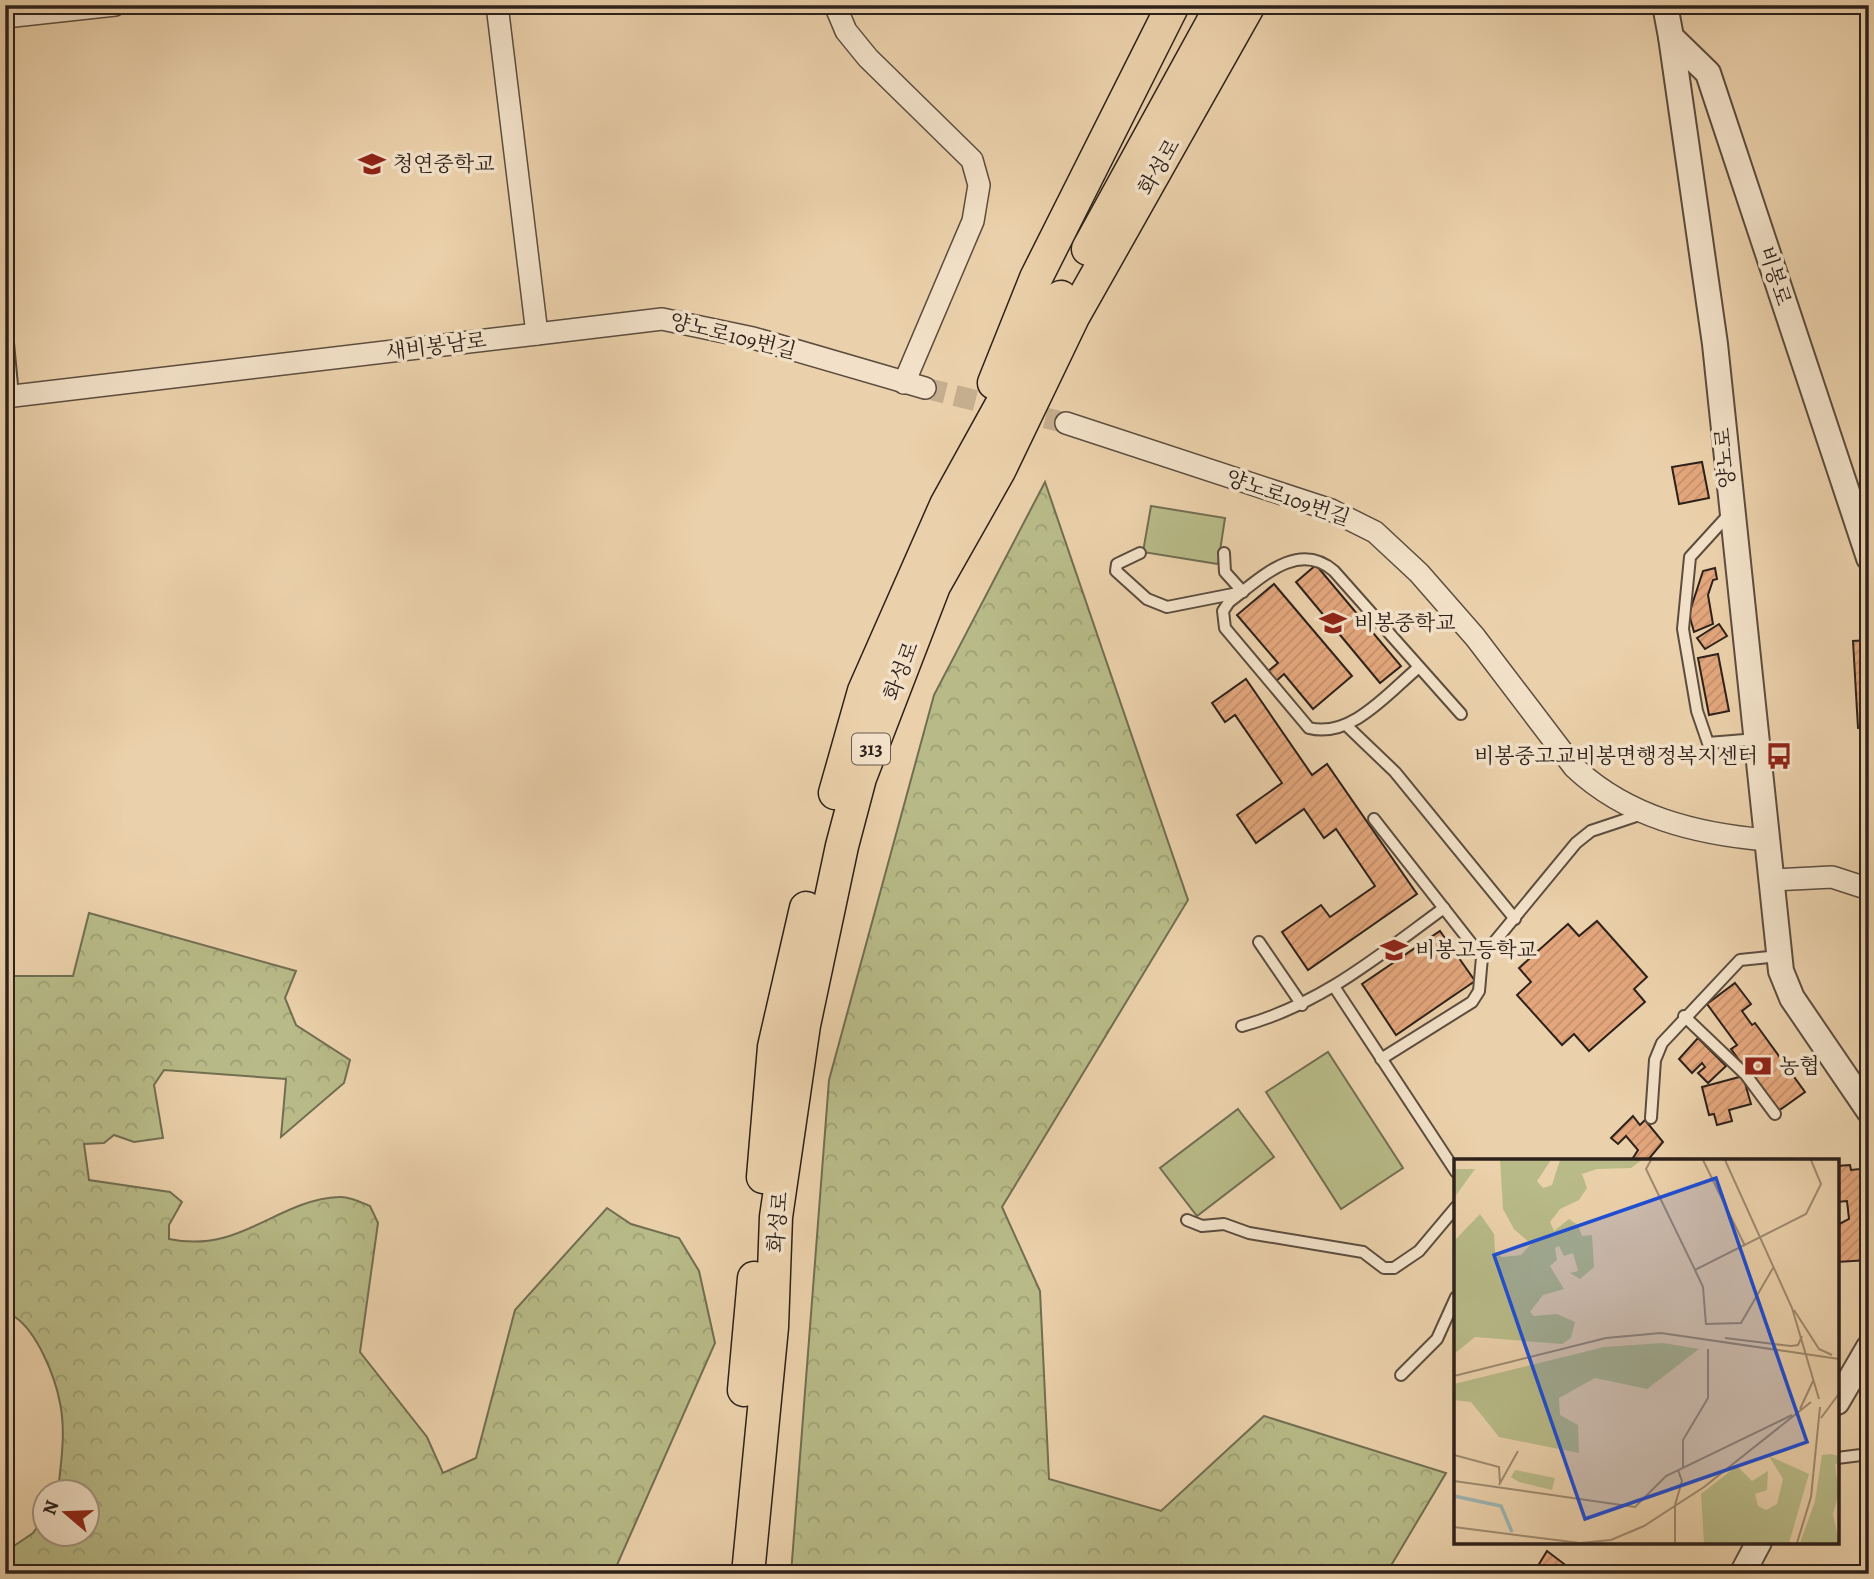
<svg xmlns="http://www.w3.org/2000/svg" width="1874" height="1579" viewBox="0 0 1874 1579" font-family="Alegreya,'Noto Serif KR',serif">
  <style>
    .forest { fill: url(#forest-crowns); stroke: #726e52; stroke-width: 2 }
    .park { fill: #b8bb88; stroke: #726e52; stroke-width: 2 }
    .building { fill: url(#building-hatch); stroke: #2d211b; stroke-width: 2 }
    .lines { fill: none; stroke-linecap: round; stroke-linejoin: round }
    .minor-tunnel { stroke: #c5ae8e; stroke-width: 21; stroke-dasharray: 21 10; stroke-linecap: butt }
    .service-casing { stroke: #5c4d3f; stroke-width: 14 }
    .minor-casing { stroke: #5c4d3f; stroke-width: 24 }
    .tertiary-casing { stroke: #5c4d3f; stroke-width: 28 }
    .primary-casing { stroke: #2d211b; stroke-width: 35 }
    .service { stroke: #f2e1c8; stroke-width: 10 }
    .minor { stroke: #f2e1c8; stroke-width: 21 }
    .tertiary { stroke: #f2e1c8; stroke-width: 24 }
    .primary { stroke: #ebd1ab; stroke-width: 32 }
    .labels { text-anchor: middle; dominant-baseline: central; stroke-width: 7; stroke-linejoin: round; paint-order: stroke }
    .shield { fill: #f2e1c8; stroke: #685b4f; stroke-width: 2 }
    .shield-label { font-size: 19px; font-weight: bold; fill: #2d211b }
    .poi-label { font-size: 21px; fill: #2d211b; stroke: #f2e1c8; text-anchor: start }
    .street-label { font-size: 21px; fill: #2d211b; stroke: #f2e1c8 }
    .inset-river { fill: none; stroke: #9cb5b3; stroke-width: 3.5 }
    .inset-road { fill: none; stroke: #9f8b71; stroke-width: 2 }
    .view { fill: #1d4ed8; fill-opacity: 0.15; stroke: #1d4ed8; stroke-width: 3.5 }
    .inset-edge { fill: none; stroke: #2d211b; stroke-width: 3.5 }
  </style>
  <defs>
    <pattern id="forest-crowns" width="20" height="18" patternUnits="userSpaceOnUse" patternTransform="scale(1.75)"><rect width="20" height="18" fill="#b8bb88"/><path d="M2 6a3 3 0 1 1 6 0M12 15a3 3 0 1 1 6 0" fill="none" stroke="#9ea075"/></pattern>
    <pattern id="building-hatch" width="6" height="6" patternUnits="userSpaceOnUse" patternTransform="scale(1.75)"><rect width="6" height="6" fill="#e4a77d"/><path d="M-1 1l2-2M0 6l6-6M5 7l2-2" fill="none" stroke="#c48f6b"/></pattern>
  </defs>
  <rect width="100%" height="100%" fill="#ebd1ab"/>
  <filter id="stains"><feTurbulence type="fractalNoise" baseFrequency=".00286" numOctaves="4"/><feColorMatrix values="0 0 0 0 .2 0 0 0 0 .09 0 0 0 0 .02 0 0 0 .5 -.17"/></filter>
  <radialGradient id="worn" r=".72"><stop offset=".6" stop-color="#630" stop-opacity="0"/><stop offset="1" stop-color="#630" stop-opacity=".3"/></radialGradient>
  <g class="forest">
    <path d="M1045,482L1188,900L1002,1207L1040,1291L1049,1479L1161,1511L1264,1416L1446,1473L1386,1574H791L829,1080L934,695Z"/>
    <path d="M89,913L296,971L285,998L296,1025L350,1060L344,1083L281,1137L286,1079L164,1070L154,1085L163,1138L134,1142L114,1135L104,1143L84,1144L89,1180L170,1192L182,1202L169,1225V1239C241,1254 276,1200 339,1197C349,1196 361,1202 370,1206L378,1223L360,1352L427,1437L443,1473L476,1458L515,1310L607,1208L631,1224L679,1238L699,1271L715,1343L613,1574H5V1552L33,1533L45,1516L46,1534H88V1492L58,1491C61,1464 66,1431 60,1403C55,1376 37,1332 15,1317L5,1320V976H73Z"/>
  </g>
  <g class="park">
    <path d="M1151,506L1225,518L1218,564L1143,552Z"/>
    <path d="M1328,1052L1403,1168L1341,1209L1266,1092Z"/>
    <path d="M1238,1109L1274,1157L1197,1216L1160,1168Z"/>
  </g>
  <g class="building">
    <path d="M1702,462L1709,498L1679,504L1672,467Z"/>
    <path d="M1316,565L1401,666L1380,683L1296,582Z"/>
    <path d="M1715,568L1717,579L1713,580L1708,595L1713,624L1694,632L1689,614L1703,571Z"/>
    <path d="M1274,584L1352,676L1313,709L1284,674L1274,683L1266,673L1278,663L1237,615Z"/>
    <path d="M1719,624L1727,636L1705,649L1697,638Z"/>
    <path d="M1869,640V727L1858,728L1853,641Z"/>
    <path d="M1718,654L1729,711L1709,715L1698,658Z"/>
    <path d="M1246,679L1312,775L1327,764L1417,894L1308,970L1282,932L1321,905L1330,917L1375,886L1336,829L1324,838L1304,809L1256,843L1237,815L1282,783L1235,715L1225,722L1212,703Z"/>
    <path d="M1597,921L1647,977L1634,989L1645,1002L1589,1051L1574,1034L1562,1045L1517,995L1531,982L1519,968L1568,924L1579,936Z"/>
    <path d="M1440,931L1475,981L1396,1035L1362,984Z"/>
    <path d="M1735,983L1751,1004L1742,1011L1752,1025L1755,1023L1805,1092L1777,1112L1731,1049L1737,1045L1707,1004Z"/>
    <path d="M1698,1038L1726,1066L1708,1083L1698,1073L1705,1067L1702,1063L1692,1073L1679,1059Z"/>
    <path d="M1743,1076L1751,1104L1729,1110L1732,1121L1717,1125L1714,1114L1709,1115L1702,1087Z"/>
    <path d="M1633,1116L1640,1125L1645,1120L1663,1142L1647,1161H1631L1638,1150L1626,1136L1618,1144L1611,1138Z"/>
    <path d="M1850,1165L1851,1170L1869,1168V1260L1837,1262V1225L1849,1219L1847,1201L1837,1202V1166Z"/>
    <path d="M1547,1551L1576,1573L1575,1574H1533Z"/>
  </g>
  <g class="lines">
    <path class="minor-tunnel" d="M925,388L1066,423"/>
    <defs>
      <g id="service">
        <path d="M5,311L13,396"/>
        <path d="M1731,512L1690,557L1683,629L1697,711L1708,743L1757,739"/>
        <path d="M1140,553L1117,564L1116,571L1147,599L1167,607L1243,592L1225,572L1224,553"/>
        <path d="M1419,667C1389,692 1351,739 1309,728L1225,628L1223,611L1229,602C1259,580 1297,539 1334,571L1461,714"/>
        <path d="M1347,726L1395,772L1515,919"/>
        <path d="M1374,819L1482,957"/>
        <path d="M1259,942L1302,1005"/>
        <path d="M1335,988L1456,1172"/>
        <path d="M1684,1016L1746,1075L1775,1114"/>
        <path d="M1242,1026C1322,1004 1378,956 1444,908"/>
        <path d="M1381,1059L1472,1002L1479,991L1482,957L1576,843L1591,831L1642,814"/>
        <path d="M1651,1118L1655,1060L1662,1043L1740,960L1779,956"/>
        <path d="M1187,1220L1202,1226L1224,1224L1249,1233L1363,1252L1384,1268H1394L1419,1251L1456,1207"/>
        <path d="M1401,1375L1437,1339L1456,1297"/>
        <path d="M1837,1458L1869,1454"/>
      </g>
      <g id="minor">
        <path d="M835,5L846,31L868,58L972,160L979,185L973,221L904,383"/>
        <path d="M5,17L115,5"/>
        <path d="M537,334L662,319L753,338L925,388"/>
        <path d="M5,397L537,334L497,5"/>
        <path d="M1066,423L1331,510L1375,532L1419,573L1475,637L1574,767C1627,817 1696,834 1767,840"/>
        <path d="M1772,880L1832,877L1869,889"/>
      </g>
      <g id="tertiary">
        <path d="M1665,5L1671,37L1708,73L1869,558"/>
        <path d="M1671,37L1715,344L1781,971L1792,998L1869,1111"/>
        <path d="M1837,1402L1869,1347"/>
        <path d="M1742,1574L1759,1542"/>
      </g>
      <g id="primary">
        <path d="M1088,249L1222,5"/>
        <path d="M994,383L1036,278L1173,5"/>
        <path d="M835,793L864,691L946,505L1061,297"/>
        <path d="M763,1177L774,1047L806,908"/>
        <path d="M744,1390L754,1278"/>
        <path d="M748,1574L772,1327L776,1217L804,1025L842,846L860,778L934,586L999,471L1073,317L1249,5"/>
      </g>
    </defs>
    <use href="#service" class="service-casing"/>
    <use href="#minor" class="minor-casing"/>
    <use href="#tertiary" class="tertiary-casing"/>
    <use href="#primary" class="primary-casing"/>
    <use href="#service" class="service"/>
    <use href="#minor" class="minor"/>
    <use href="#tertiary" class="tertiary"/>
    <use href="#primary" class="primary"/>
  </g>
  <defs>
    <symbol id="school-bare" viewBox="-9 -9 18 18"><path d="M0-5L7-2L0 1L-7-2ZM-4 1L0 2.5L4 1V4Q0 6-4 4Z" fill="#8f2418" stroke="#f2e1c8" stroke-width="2.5" paint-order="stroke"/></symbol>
    <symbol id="bus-bare" viewBox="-9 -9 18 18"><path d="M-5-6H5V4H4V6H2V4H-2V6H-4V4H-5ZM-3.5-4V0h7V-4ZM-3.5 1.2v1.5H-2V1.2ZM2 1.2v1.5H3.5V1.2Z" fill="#8f2418" stroke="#f2e1c8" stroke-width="2.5" paint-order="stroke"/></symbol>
    <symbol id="bank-bare" viewBox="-9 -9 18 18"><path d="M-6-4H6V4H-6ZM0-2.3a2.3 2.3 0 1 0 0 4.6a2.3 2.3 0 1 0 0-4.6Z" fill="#8f2418" stroke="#f2e1c8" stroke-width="2.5" paint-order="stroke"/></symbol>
  </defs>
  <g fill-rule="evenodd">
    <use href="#school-bare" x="353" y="145" width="38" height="38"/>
    <use href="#school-bare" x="1314" y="604" width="38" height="38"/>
    <use href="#bus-bare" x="1760" y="737" width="38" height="38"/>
    <use href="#school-bare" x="1375" y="931" width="38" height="38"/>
    <use href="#bank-bare" x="1739" y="1047" width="38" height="38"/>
  </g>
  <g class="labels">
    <rect class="shield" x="852" y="733.5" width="38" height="31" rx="5"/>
    <g class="shield-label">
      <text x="871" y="749">313</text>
    </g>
    <g class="poi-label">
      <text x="393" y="164">청연중학교</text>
      <text x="1354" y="623">비봉중학교</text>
      <text x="1758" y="756" text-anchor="end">비봉중고교비봉면행정복지센터</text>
      <text x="1415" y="950">비봉고등학교</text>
      <text x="1779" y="1066">농협</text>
    </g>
    <g class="street-label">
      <text transform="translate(1159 167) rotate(-60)">화성로</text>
      <text transform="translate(1775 276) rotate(72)">비봉로</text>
      <text transform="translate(733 336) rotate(14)">양노로109번길</text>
      <text transform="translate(436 346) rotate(-7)">새비봉남로</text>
      <text transform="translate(1725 458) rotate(-95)">양노로</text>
      <text transform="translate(1288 498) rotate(19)">양노로109번길</text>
      <text transform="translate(901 671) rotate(-69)">화성로</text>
      <text transform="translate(778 1222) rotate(-85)">화성로</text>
    </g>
  </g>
  <g transform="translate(1454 1159)">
    <rect width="385" height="385" fill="#ebd1ab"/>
    <path d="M46,1H97L83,22L89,29L98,26L106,1H188L177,9L143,10L128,15L133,29L125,41L106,50L96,63L100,72L115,60L124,66L128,77L138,76L140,108L126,120L116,114L124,112L119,94L110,97L105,87L101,89L103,101L96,107L110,130L89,136L76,153L80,157L103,155L121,163L117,179L108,185L21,178L0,195V82L26,55L40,75L41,93L48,98L67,96L77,85L60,70L49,50ZM0,10H21L0,39ZM209,184L245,190L193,230L141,219L105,239L106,256L124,266L125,294L45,278L17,243L0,241V225L150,188ZM377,295L385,297V306L381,305L385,334L379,355L385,384H346L361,342L368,296ZM315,297L355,315L335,384H250L247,335L283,307L298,322L314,312L313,331L301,335L304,347L312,351L323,345L329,320Z" fill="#b8bb88"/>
    <path d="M61,311L101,319L98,331L65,323L57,318Z" fill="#b8bb88"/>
    <path class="inset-river" d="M0,337L47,347L58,373"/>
    <path class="inset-road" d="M197,1L192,10L241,111L352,55L367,25L357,1M249,1L291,87M271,1L338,149L365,240M241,111L249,128L252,166M340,151L365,190L378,196M252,165L287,164L319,109M271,179L337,187L344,186L348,177M0,217L152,179L207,174L385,200M346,250L359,222M367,259L384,236M0,296L45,308L46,324M229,309V281L254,239V190M0,322L181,348L212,317L338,256M45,326L64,292M0,368L126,384L157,381L190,367L250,328L357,243M221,384V346L228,322L224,311M343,384L357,338L366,248"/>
    <path class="view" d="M262,19L353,283L131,360L40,96Z"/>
    <rect width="385" height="385" class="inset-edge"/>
  </g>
  <rect width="1874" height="1579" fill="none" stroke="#ebd1ab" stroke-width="28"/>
  <rect x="7" y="7" width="1860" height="1565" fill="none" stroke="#2d211b" stroke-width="3.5"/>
  <rect x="14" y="14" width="1846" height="1551" fill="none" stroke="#2d211b" stroke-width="2"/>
  <g transform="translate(66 1513) rotate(289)"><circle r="33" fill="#f2e1c8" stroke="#a39483" stroke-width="2"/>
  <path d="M0-5L12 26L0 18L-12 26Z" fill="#8f2418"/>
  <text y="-10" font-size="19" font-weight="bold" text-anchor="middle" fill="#2d211b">N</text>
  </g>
  <rect width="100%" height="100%" filter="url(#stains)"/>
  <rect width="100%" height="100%" fill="url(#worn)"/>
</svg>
